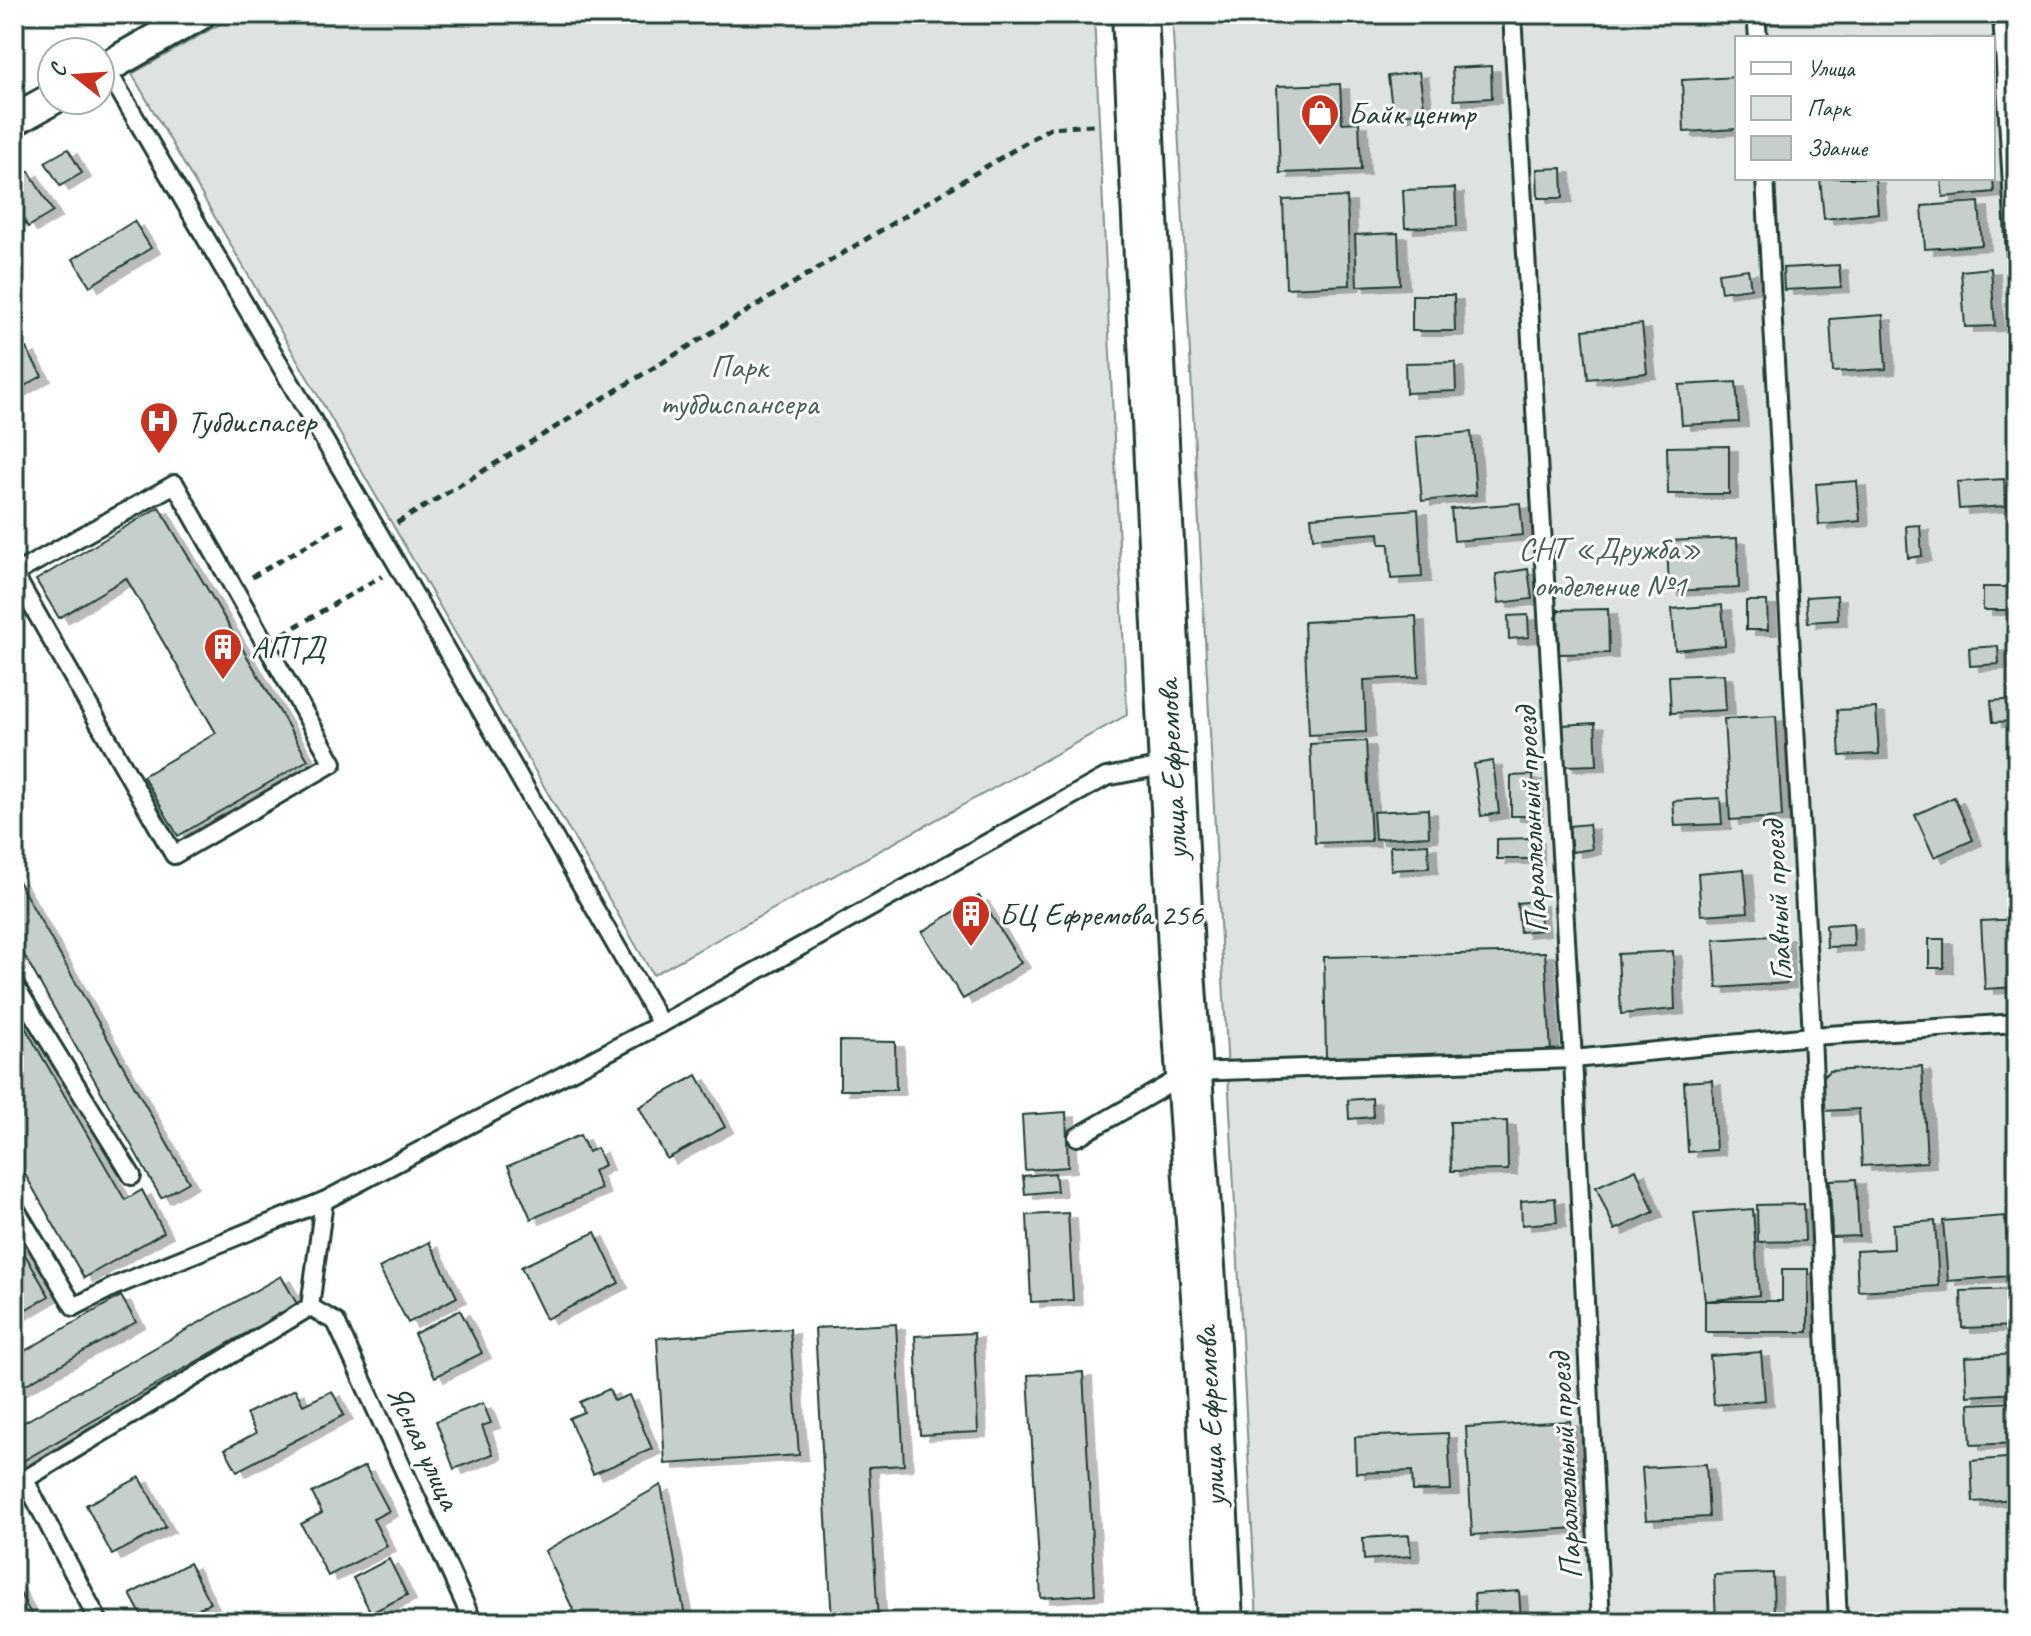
<svg xmlns="http://www.w3.org/2000/svg" width="2031" height="1636" viewBox="0 0 2031 1636" font-family="Caveat,sans-serif">
  <style>
    .green { fill: #dee3e2; stroke: #7e908b; stroke-width: 2; fill-rule: evenodd }
    .building { fill: #c7cfcc; stroke: #1f3d34; stroke-width: 2; filter: url(#shadow) }
    .lines { fill: none; stroke-linecap: round; stroke-linejoin: round }
    .lane-casing { stroke: #1f3d34; stroke-width: 22 }
    .street-casing { stroke: #1f3d34; stroke-width: 36 }
    .primary-casing { stroke: #1f3d34; stroke-width: 50 }
    .path { stroke: #1f3d34; stroke-width: 5; stroke-dasharray: 8 6; stroke-linecap: butt }
    .lane { stroke: #fff; stroke-width: 16 }
    .street { stroke: #fff; stroke-width: 30 }
    .primary { stroke: #fff; stroke-width: 44 }
    .labels { text-anchor: middle; dominant-baseline: central; stroke-width: 6; stroke-linejoin: round; paint-order: stroke }
    .poi-label { font-size: 32px; fill: #1f3d34; stroke: #fff; text-anchor: start }
    .park-label { font-size: 32px; fill: #455e57; stroke: #fff }
    .street-label { font-size: 32px; fill: #1f3d34; stroke: #fff }
  </style>
  <defs>
    <filter id="shadow"><feDropShadow dx="9" dy="5" stdDeviation="0" flood-color="#0004"/></filter>
  </defs>
  <rect width="100%" height="100%" fill="#fff"/>
  <filter id="ink" filterUnits="userSpaceOnUse"><feTurbulence type="fractalNoise" baseFrequency=".0125" numOctaves="2"/><feDisplacementMap in="SourceGraphic" scale="16" xChannelSelector="R" yChannelSelector="G"/><feConvolveMatrix kernelMatrix="1 2 1 2 8 2 1 2 1" color-interpolation-filters="sRGB"/></filter>
  <g filter="url(#ink)">
    <g class="green">
      <path d="M238,14H1094L1127,715L653,975L132,74Z"/>
      <path d="M1172,14H2017V1622H1257ZM1737,38H1993V178H1737Z"/>
    </g>
    <g class="building">
      <path d="M1491,66L1492,98L1454,100L1452,68Z"/>
      <path d="M1419,72L1425,112L1393,116L1388,76Z"/>
      <path d="M1737,77V129L1684,132L1682,80Z"/>
      <path d="M1340,84L1342,123L1359,122L1361,170L1280,173L1277,86Z"/>
      <path d="M68,149L82,173L60,186L45,162Z"/>
      <path d="M1562,168L1563,198H1538L1537,169Z"/>
      <path d="M29,171L53,212L28,227L14,204V181Z"/>
      <path d="M1820,178H1875L1878,213L1824,219Z"/>
      <path d="M1941,178H1993L1994,192L1943,197Z"/>
      <path d="M1455,188L1457,226L1405,228L1403,190Z"/>
      <path d="M1347,197L1350,285L1286,288L1283,200Z"/>
      <path d="M1979,202L1982,245L1925,249L1922,206Z"/>
      <path d="M134,221L151,248L90,286L73,259Z"/>
      <path d="M1398,233L1400,284L1357,286L1355,235Z"/>
      <path d="M1839,265L1841,287L1784,290L1783,268Z"/>
      <path d="M1991,268L1995,326L1965,327L1961,271Z"/>
      <path d="M1748,269L1751,288L1721,292L1718,273Z"/>
      <path d="M1412,295H1454L1455,331H1412Z"/>
      <path d="M1883,315L1886,369L1833,372L1830,319Z"/>
      <path d="M1642,324L1647,373L1588,379L1583,330Z"/>
      <path d="M26,348L42,376L14,392V355Z"/>
      <path d="M1455,362L1456,391L1406,393L1405,363Z"/>
      <path d="M1736,382L1739,422L1682,425L1679,385Z"/>
      <path d="M1471,432L1476,495L1422,501L1416,437Z"/>
      <path d="M1729,446V494H1668L1667,447Z"/>
      <path d="M2004,479L2006,506L1959,509L1957,482Z"/>
      <path d="M1857,481L1860,521L1819,525L1816,484Z"/>
      <path d="M1520,503L1523,535L1454,541L1451,509Z"/>
      <path d="M159,507L308,760L178,836L143,776L216,733L126,578L59,618L36,580Z"/>
      <path d="M1418,509L1422,577L1391,579L1389,544H1380L1379,533L1313,538L1311,517Z"/>
      <path d="M1920,525L1922,556L1908,558L1906,526Z"/>
      <path d="M1737,538L1739,588L1669,591L1667,541Z"/>
      <path d="M1528,569L1532,599L1499,603L1496,574Z"/>
      <rect x="1983" y="587" width="28" height="23"/>
      <path d="M1837,595L1838,620L1808,622L1806,597Z"/>
      <path d="M1746,601H1767L1768,630H1746Z"/>
      <path d="M1722,605L1725,645L1675,650L1672,609Z"/>
      <path d="M1608,609L1609,653L1559,654L1558,610Z"/>
      <path d="M1528,615L1529,637L1509,639L1508,616Z"/>
      <path d="M1416,616L1419,677L1364,680L1366,732L1309,735L1304,622Z"/>
      <path d="M1998,646L1999,664L1970,666L1969,648Z"/>
      <path d="M1724,674L1726,710L1671,713L1669,676Z"/>
      <path d="M2017,699V721L1993,722L1991,701Z"/>
      <path d="M1876,708L1879,754L1840,756L1837,710Z"/>
      <path d="M1776,716L1782,817L1730,820L1724,719Z"/>
      <path d="M1595,723L1597,765L1565,766L1562,725Z"/>
      <path d="M1366,741L1371,841L1315,843L1310,744Z"/>
      <path d="M1493,761L1499,813L1481,816L1474,764Z"/>
      <path d="M1533,775L1534,816H1511V776Z"/>
      <path d="M1954,797L1973,840L1934,857L1915,815Z"/>
      <path d="M1720,798L1722,824L1675,826L1673,801Z"/>
      <path d="M1428,809L1429,836L1375,839L1373,812Z"/>
      <path d="M1589,824L1592,849L1572,852L1569,826Z"/>
      <path d="M1535,838V859H1497V839Z"/>
      <path d="M1428,844L1429,868L1391,870L1390,846Z"/>
      <path d="M1744,869L1748,912L1701,915L1698,873Z"/>
      <path d="M14,874L189,1182L161,1198L14,937Z"/>
      <path d="M979,896L1021,963L963,999L922,932Z"/>
      <path d="M1538,901L1541,930L1520,932L1517,903Z"/>
      <path d="M2017,919V987L1985,989L1981,921Z"/>
      <path d="M1853,923L1854,946L1827,947L1826,925Z"/>
      <path d="M1784,935L1787,983L1717,988L1714,940Z"/>
      <rect x="1929" y="939" width="15" height="29"/>
      <path d="M1673,951L1675,1009L1621,1014L1618,954Z"/>
      <path d="M1545,952L1551,1052L1326,1057L1324,957Z"/>
      <path d="M14,1008L125,1200L142,1190L164,1232L84,1278L14,1155Z"/>
      <path d="M840,1041L895,1042L896,1090H840Z"/>
      <path d="M1922,1066L1927,1162L1862,1166L1859,1109L1824,1111L1822,1078L1829,1071Z"/>
      <path d="M697,1075L725,1127L667,1159L639,1107Z"/>
      <path d="M1712,1080L1716,1150L1688,1152L1684,1082Z"/>
      <path d="M1372,1098L1373,1117L1349,1119L1348,1100Z"/>
      <path d="M1066,1112L1068,1167L1025,1170L1022,1115Z"/>
      <path d="M1507,1121L1508,1170L1451,1171L1450,1122Z"/>
      <path d="M580,1135L588,1152L597,1148L604,1165L593,1171L601,1189L531,1219L508,1166Z"/>
      <path d="M1636,1169L1654,1212L1615,1230L1596,1187Z"/>
      <path d="M1055,1173L1057,1191L1025,1194L1023,1176Z"/>
      <path d="M1856,1179L1859,1236L1832,1237L1830,1180Z"/>
      <path d="M1555,1198L1557,1222L1522,1225L1521,1201Z"/>
      <path d="M1804,1204L1805,1241L1758,1242L1757,1205Z"/>
      <path d="M1753,1209L1759,1295L1705,1301L1694,1213Z"/>
      <path d="M1068,1213L1073,1300L1031,1302L1027,1215Z"/>
      <path d="M2005,1216L2009,1276L1948,1281L1943,1221Z"/>
      <path d="M1935,1221L1939,1286L1858,1291L1856,1251L1894,1249L1893,1224Z"/>
      <path d="M595,1232L619,1283L546,1319L521,1267Z"/>
      <path d="M429,1242L457,1297L408,1323L379,1268Z"/>
      <path d="M20,1246L49,1296L14,1316V1249Z"/>
      <path d="M1782,1269H1808V1332H1705V1301H1782Z"/>
      <path d="M281,1276L297,1304L14,1466V1428Z"/>
      <path d="M2017,1289V1326L1962,1328L1961,1291Z"/>
      <path d="M121,1296L136,1322L14,1391V1357Z"/>
      <path d="M460,1310L482,1353L435,1377L414,1334Z"/>
      <path d="M896,1324L904,1465L869,1467L878,1622H832L815,1328Z"/>
      <path d="M790,1329L799,1455L665,1464L657,1338Z"/>
      <path d="M974,1333L978,1432L920,1435L915,1336Z"/>
      <path d="M1761,1352L1765,1400L1714,1405L1710,1356Z"/>
      <path d="M2017,1354V1393L1967,1396L1965,1357Z"/>
      <path d="M1083,1372L1095,1594L1041,1598L1028,1375Z"/>
      <path d="M295,1389L303,1405L332,1391L344,1415L237,1471L225,1449L256,1433L246,1414Z"/>
      <path d="M609,1389L614,1401L629,1395L652,1449L593,1474L569,1418L584,1412L580,1402Z"/>
      <path d="M2017,1402V1443L1971,1445L1969,1404Z"/>
      <path d="M483,1403L491,1423L482,1426L493,1454L454,1469L436,1421Z"/>
      <path d="M1570,1421L1577,1528L1472,1535L1466,1427Z"/>
      <path d="M1448,1433L1451,1490L1413,1491L1412,1471L1356,1473L1355,1437Z"/>
      <path d="M2017,1457V1499L1973,1502L1971,1461Z"/>
      <path d="M1706,1464L1709,1517L1646,1520L1642,1468Z"/>
      <path d="M365,1466L389,1511L373,1519L387,1546L328,1576L301,1524L322,1513L312,1493Z"/>
      <path d="M140,1477L166,1527L112,1555L86,1505Z"/>
      <path d="M661,1485L686,1622H579L545,1551Z"/>
      <path d="M1409,1535L1411,1556L1364,1560L1363,1538Z"/>
      <path d="M389,1559L407,1595L371,1613L353,1578Z"/>
      <path d="M189,1563L210,1603L173,1622H145L130,1594Z"/>
      <path d="M1773,1573L1774,1622H1716L1714,1575Z"/>
      <path d="M14,1582L33,1618L26,1622H14Z"/>
      <path d="M1519,1591L1521,1622H1476L1474,1594Z"/>
    </g>
    <g class="lines">
      <defs>
        <g id="lane">
          <path d="M1512,14L1573,1059L1601,1622"/>
          <path d="M1756,14L1758,38"/>
          <path d="M2002,14L2017,272"/>
          <path d="M106,68L398,566L661,1024"/>
          <path d="M1765,178L1812,1036L1838,1622"/>
          <path d="M175,484L333,763L174,855L14,574Z"/>
          <path d="M14,984L132,1176"/>
          <path d="M1077,1137L1190,1072L1573,1059L1812,1036L2017,1023"/>
          <path d="M14,1206L74,1307L115,1286L324,1201"/>
          <path d="M310,1307L336,1322L473,1622"/>
          <path d="M25,1480L99,1622"/>
          <path d="M14,1486L310,1307L324,1201L661,1024L1106,777L1168,765"/>
        </g>
        <g id="street">
          <path d="M100,71L200,14"/>
          <path d="M14,120L52,99"/>
        </g>
        <path id="primary" d="M1135,14L1182,971L1206,1326L1220,1622"/>
      </defs>
      <use href="#lane" class="lane-casing"/>
      <use href="#street" class="street-casing"/>
      <use href="#primary" class="primary-casing"/>
      <g class="path">
        <path d="M397,523L1050,128L1093,125"/>
        <path d="M252,577L347,522"/>
        <path d="M283,634L382,576"/>
      </g>
      <use href="#lane" class="lane"/>
      <use href="#street" class="street"/>
      <use href="#primary" class="primary"/>
    </g>
  </g>
  <defs>
    <symbol id="shop-pin" viewBox="-11 -11 22 30"><path d="M0 17L-7.5 6A9.5 9.5 0 1 1 7.5 6Z" fill="#c8321e" stroke="#fff"/><path d="M-5-2.5h2.3a2.7 3.5 0 0 1 5.4 0H5L5.5 6h-11ZM-1.5-2.5h3a1.5 2.3 0 0 0-3 0Z" fill="#fff"/></symbol>
    <symbol id="hospital-pin" viewBox="-11 -11 22 30"><path d="M0 17L-7.5 6A9.5 9.5 0 1 1 7.5 6Z" fill="#c8321e" stroke="#fff"/><path d="M-5-5h3v3.5h4V-5h3V5h-3V1.5h-4V5h-3Z" fill="#fff"/></symbol>
    <symbol id="building-pin" viewBox="-11 -11 22 30"><path d="M0 17L-7.5 6A9.5 9.5 0 1 1 7.5 6Z" fill="#c8321e" stroke="#fff"/><path d="M-4-6H4V6H1V3H-1V6H-4ZM-2.5-4.3h1.7v1.8h-1.7ZM.8-4.3h1.7v1.8H.8ZM-2.5-1h1.7V.8h-1.7ZM.8-1h1.7V.8H.8Z" fill="#fff"/></symbol>
  </defs>
  <g fill-rule="evenodd">
    <use href="#shop-pin" x="1298" y="91" width="44" height="60"/>
    <use href="#hospital-pin" x="137" y="399" width="44" height="60"/>
    <use href="#building-pin" x="201" y="625" width="44" height="60"/>
    <use href="#building-pin" x="949" y="892" width="44" height="60"/>
  </g>
  <g class="labels">
    <g class="poi-label">
      <text x="1348" y="113">Байк центр</text>
      <text x="187" y="421">Тубдиспасер</text>
      <text x="251" y="647">АПТД</text>
      <text x="999" y="914">БЦ Ефремова 256</text>
    </g>
    <g class="park-label">
      <text x="739" y="366">Парк<tspan x="739" dy="37">тубдиспансера</tspan></text>
      <text x="1610" y="548">СНТ «Дружба»<tspan x="1610" dy="37">отделение №1</tspan></text>
    </g>
    <g class="street-label">
      <text transform="translate(1172 770) rotate(-93)">улица Ефремова</text>
      <text transform="translate(1531 820) rotate(-93)">Параллельный проезд</text>
      <text transform="translate(1777 901) rotate(-93)">Главный проезд</text>
      <text transform="translate(1210 1417) rotate(-93)">улица Ефремова</text>
      <text transform="translate(424 1447) rotate(65)">Ясная улица</text>
      <text transform="translate(1565 1466) rotate(-93)">Параллельный проезд</text>
    </g>
  </g>
  <rect width="2031" height="1636" fill="none" stroke="#fff" stroke-width="48"/>
  <rect x="24" y="24" width="1983" height="1588" fill="none" stroke="#1f3d34" stroke-width="3" filter="url(#ink)"/>
  <rect x="1735" y="36" width="260" height="144" fill="#ffffff" stroke="#a5b1ae" stroke-width="2"/>
  <rect x="1751" y="62" width="40" height="12" fill="#ffffff" stroke="#a5b1ae" stroke-width="2"/>
  <text x="1807" y="76" font-size="24" fill="#1f3d34">Улица</text>
  <rect x="1751" y="96" width="40" height="24" fill="#dee3e2" stroke="#a5b1ae" stroke-width="2"/>
  <text x="1807" y="116" font-size="24" fill="#1f3d34">Парк</text>
  <rect x="1751" y="136" width="40" height="24" fill="#c7cfcc" stroke="#a5b1ae" stroke-width="2"/>
  <text x="1807" y="156" font-size="24" fill="#1f3d34">Здание</text>
  <g transform="translate(76 76) rotate(287)"><circle r="38" fill="#ffffff" stroke="#a5b1ae" stroke-width="2"/>
  <path d="M0-6L14 30L0 20L-14 30Z" fill="#c8321e"/>
  <text y="-12" font-size="22" font-weight="bold" text-anchor="middle" fill="#1f3d34">С</text>
  </g>
</svg>
